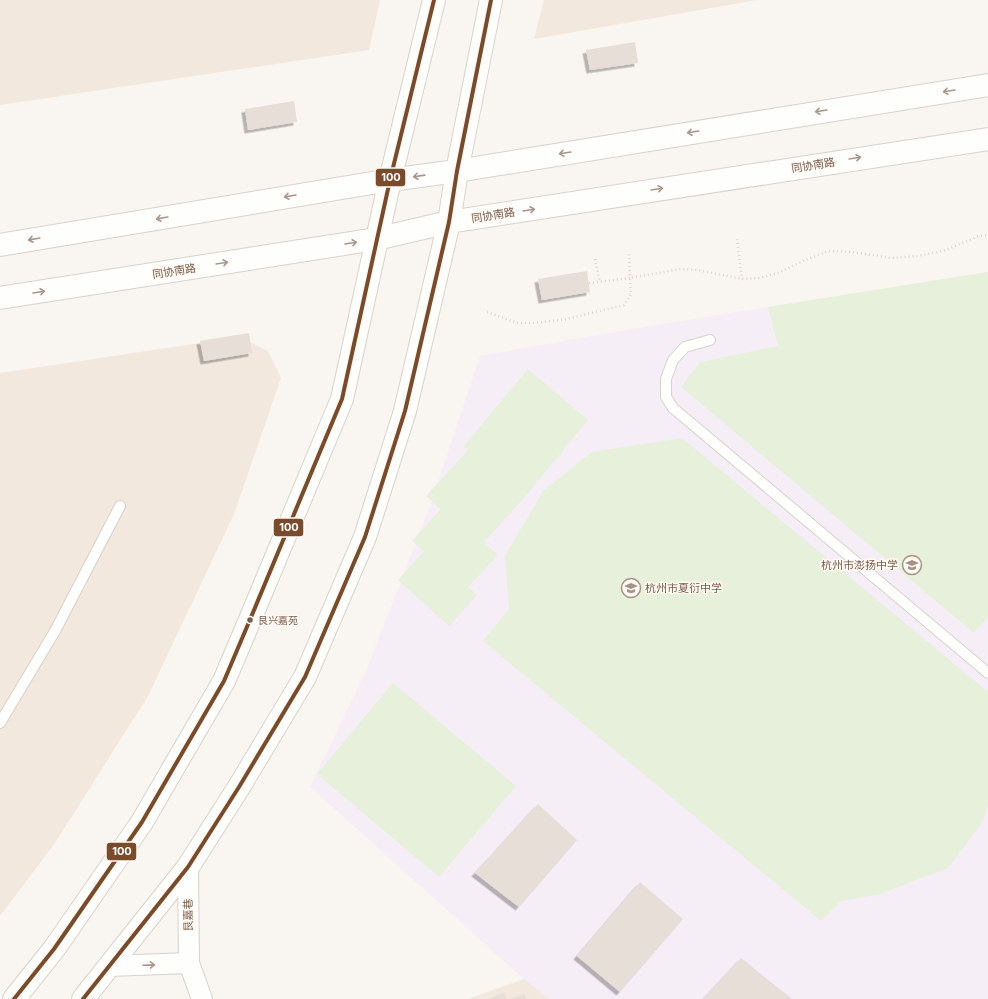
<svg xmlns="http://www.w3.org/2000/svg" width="988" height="999" viewBox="0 0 988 999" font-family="Inter,'Noto Sans SC',sans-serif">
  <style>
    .residential { fill: #f2e8de }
    .education { fill: #f6eef6 }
    .green { fill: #e7f0db }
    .building { fill: #e6ded7; filter: url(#shadow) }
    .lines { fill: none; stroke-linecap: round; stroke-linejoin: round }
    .lane-casing { stroke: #d7d1cb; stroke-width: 12 }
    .street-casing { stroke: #d7d1cb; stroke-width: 22 }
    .secondary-casing { stroke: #d9d2cb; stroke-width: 24 }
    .path { stroke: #dcd5d0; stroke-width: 2.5; stroke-dasharray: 1 3; stroke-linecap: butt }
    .lane { stroke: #fefefd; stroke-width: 10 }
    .street { stroke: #fefefd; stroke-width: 20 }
    .secondary { stroke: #fefefd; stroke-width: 22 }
    .bus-1-casing { stroke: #fffaf3; stroke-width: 7 }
    .bus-1 { stroke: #7a4b2a; stroke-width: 4 }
    .oneway { stroke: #a8958b }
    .bus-dot { fill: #7a5c4d; stroke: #fffaf3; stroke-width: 1.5 }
    .labels { text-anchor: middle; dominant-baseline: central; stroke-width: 3; stroke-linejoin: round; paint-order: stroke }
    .bus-label { font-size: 10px; fill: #7a5c4d; stroke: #fffaf3; text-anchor: start }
    .street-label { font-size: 11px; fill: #7a5c4d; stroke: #fffaf3 }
    .poi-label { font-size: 11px; fill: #7a5c4d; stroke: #fffaf3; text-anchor: end }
    .line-badge { stroke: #fffaf3; stroke-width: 1.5 }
    .badge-label { font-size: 11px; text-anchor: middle; font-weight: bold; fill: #fff }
  </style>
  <defs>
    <filter id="shadow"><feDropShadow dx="-3.5" dy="3.5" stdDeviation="0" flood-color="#0004"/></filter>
  </defs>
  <rect width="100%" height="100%" fill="#f9f5f0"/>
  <g class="residential">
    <path d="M0,0H380L369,50L0,105Z"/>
    <path d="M544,0H757L534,39Z"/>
    <path d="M240,337L268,351L281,378L234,514L148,696L55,843L0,916V373Z"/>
    <path d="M524,979L550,999H468Z"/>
  </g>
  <path class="education" d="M988,272V999H550L524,979L310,787L366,671L430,506L480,356L649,326Z"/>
  <g class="green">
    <path d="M988,272V617L974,633L681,387L700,362L778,346L768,307Z"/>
    <path d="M528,369L588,420L524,498L484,542L498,555L468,587L477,595L449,626L398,580L424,551L412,541L441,509L426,496L469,449L463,447Z"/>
    <path d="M682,438L988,692V805L982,823L948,868L880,894L841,901L821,921L483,641L509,609L505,556L543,491L592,452Z"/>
    <path d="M393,683L516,786L439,877L317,774Z"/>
  </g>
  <g class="building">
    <path d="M635,42L638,63L590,70L586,50Z"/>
    <path d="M294,101L297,122L248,130L245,109Z"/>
    <path d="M587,271L590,292L542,300L538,279Z"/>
    <path d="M249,333L252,353L204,361L200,341Z"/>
    <path d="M538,804L577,840L519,907L475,873Z"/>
    <path d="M640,882L683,919L620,992L577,956Z"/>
    <path d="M741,958L792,999H703Z"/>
    <path d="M504,993L507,999H488Z"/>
    <path d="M524,994L526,999H510Z"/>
  </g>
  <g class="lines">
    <defs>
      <g id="lane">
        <path d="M710,340L685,347L673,360L666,379V397L673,408L988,673"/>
        <path d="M0,723L55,631L120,506"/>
      </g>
      <g id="street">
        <path d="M188,867L189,963L202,999"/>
        <path d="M110,966L189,963"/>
      </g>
      <g id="secondary">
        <path d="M0,245L390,180L457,171L988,85"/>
        <path d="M0,298L376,239L449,222L988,139"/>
        <path d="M14,999L54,949L142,822L224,681L249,622L342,399L390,180L434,0"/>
        <path d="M83,999L188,867L239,787L305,677L365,537L405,411L449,222L457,171L491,0"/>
      </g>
    </defs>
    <use href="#lane" class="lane-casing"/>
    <use href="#street" class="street-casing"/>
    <use href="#secondary" class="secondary-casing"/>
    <g class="path">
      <path d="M737,239L742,279"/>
      <path d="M595,259L600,282"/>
      <path d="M589,283L630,278L629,254"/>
      <path d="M487,312L518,323H534L567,319L624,305L631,294L630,278L681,269L698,270L742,279L759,278L778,273L805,260L829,251L852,252L892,258L917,256L943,251L979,236L988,235"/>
    </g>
    <use href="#lane" class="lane"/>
    <use href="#street" class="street"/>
    <use href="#secondary" class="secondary"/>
    <defs>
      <g id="bus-1">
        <path d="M14,999L54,949L142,822L224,681L249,622L342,399L390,180L434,0"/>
        <path d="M83,999L188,867L239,787L305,677L365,537L405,411L449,222L457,171L491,0"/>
      </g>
    </defs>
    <use href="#bus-1" class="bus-1-casing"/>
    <use href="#bus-1" class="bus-1"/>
  </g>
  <defs><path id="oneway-shaft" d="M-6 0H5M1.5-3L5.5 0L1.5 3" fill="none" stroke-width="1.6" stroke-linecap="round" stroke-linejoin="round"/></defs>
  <g class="oneway">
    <use href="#oneway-shaft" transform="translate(949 91) rotate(171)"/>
    <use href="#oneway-shaft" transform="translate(821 111) rotate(171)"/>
    <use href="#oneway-shaft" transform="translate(693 132) rotate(171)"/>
    <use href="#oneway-shaft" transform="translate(565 153) rotate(171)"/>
    <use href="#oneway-shaft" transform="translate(855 158) rotate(-9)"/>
    <use href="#oneway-shaft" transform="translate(419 176) rotate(172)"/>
    <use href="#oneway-shaft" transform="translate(657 189) rotate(-9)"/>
    <use href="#oneway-shaft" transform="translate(290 196) rotate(170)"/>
    <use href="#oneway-shaft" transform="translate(529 210) rotate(-9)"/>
    <use href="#oneway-shaft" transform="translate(162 218) rotate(170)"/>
    <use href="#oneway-shaft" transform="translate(34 239) rotate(170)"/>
    <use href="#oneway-shaft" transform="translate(351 243) rotate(-9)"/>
    <use href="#oneway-shaft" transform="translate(222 263) rotate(-9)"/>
    <use href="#oneway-shaft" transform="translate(39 292) rotate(-9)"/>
    <use href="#oneway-shaft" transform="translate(149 965) rotate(-2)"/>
  </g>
  <defs>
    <symbol id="school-ring" viewBox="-11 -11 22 22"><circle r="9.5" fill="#fffaf3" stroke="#a69286" stroke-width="1.5"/><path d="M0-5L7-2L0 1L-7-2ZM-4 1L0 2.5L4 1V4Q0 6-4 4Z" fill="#a69286"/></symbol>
  </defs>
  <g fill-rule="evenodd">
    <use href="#school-ring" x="901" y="554" width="22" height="22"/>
    <use href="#school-ring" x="620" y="577" width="22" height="22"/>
  </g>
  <circle class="bus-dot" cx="250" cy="620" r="3.5"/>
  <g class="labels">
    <g class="bus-label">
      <text x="258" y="620">艮兴嘉苑</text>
    </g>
    <g class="street-label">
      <text transform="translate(813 165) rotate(-9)">同协南路</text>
      <text transform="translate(493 215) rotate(-9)">同协南路</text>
      <text transform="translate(174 271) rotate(-9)">同协南路</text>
      <text transform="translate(188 915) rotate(-91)">艮嘉巷</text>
    </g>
    <g class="poi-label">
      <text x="898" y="565">杭州市澎扬中学</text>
      <text x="645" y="588" text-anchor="start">杭州市夏衍中学</text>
    </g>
  </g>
  <g class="line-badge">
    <rect x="375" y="168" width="31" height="19" rx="4" fill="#7a4b2a"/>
    <rect x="273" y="518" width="31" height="19" rx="4" fill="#7a4b2a"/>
    <rect x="106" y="842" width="31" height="19" rx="4" fill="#7a4b2a"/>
  </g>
  <g class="badge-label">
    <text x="391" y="181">100</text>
    <text x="289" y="531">100</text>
    <text x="122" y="855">100</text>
  </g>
</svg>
